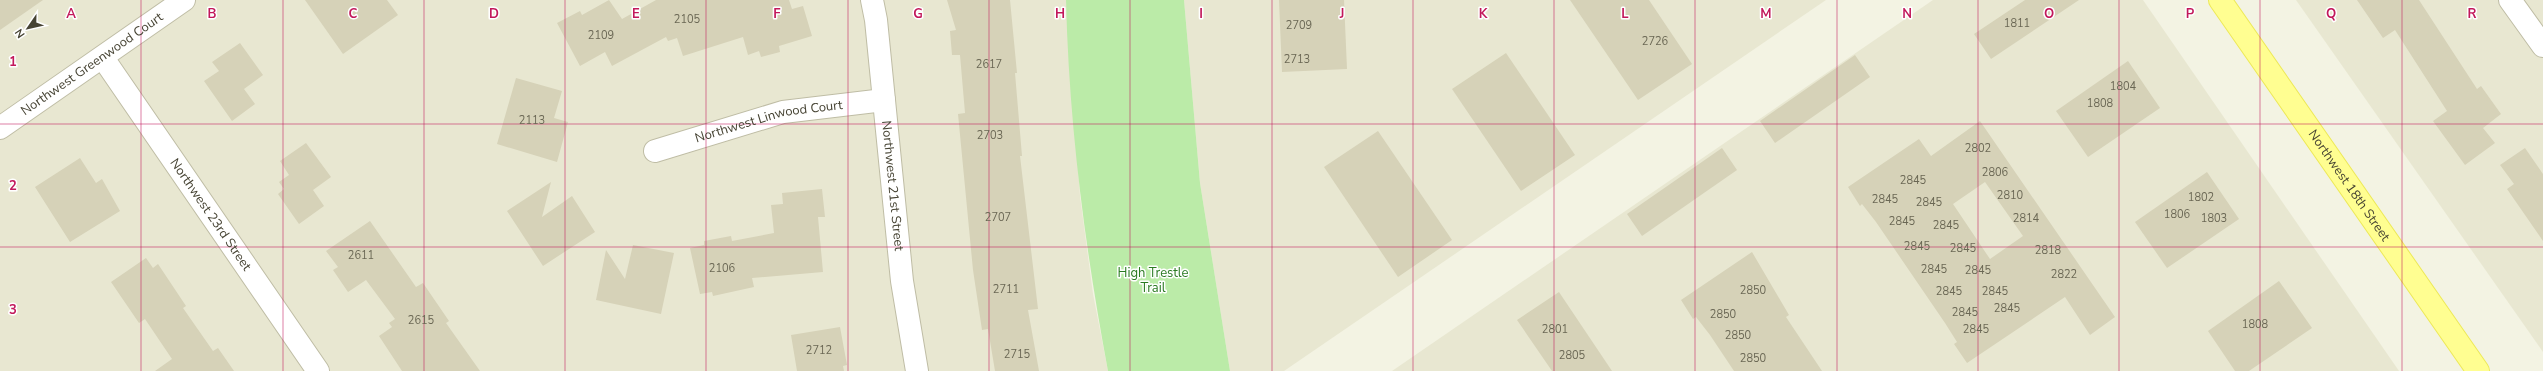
<svg xmlns="http://www.w3.org/2000/svg" width="2543" height="371" viewBox="0 0 2543 371" font-family="'Nunito Sans',sans-serif">
  <style>
    .residential { fill: #e8e7d1 }
    .green { fill: #bbeba8 }
    .building { fill: #d6d2b8; fill-rule: evenodd }
    .lines { fill: none; stroke-linecap: round; stroke-linejoin: round }
    .minor-casing { stroke: #bfbda5; stroke-width: 24 }
    .major-casing { stroke: #ede958; stroke-width: 24 }
    .minor { stroke: #fff; stroke-width: 22 }
    .major { stroke: #fffe91; stroke-width: 22 }
    .grid { fill: none; stroke: #c2185b; stroke-width: 1; stroke-opacity: 0.55 }
    .labels { text-anchor: middle; dominant-baseline: central; stroke-width: 3; stroke-linejoin: round; paint-order: stroke }
    .number-label { font-size: 11px; fill: #6a6754 }
    .street-label { font-size: 13px; fill: #464333; stroke: #fff }
    .park-label { font-size: 13px; fill: #2b7b22; stroke: #fff }
    .grid-label { font-size: 13px; text-anchor: middle; font-weight: bold; fill: #c2185b; stroke: #fff; stroke-width: 3; stroke-linejoin: round; paint-order: stroke }
  </style>
  <rect width="100%" height="100%" fill="#f3f3e3"/>
  <g class="residential">
    <path d="M0,0H1066L1080,196L1093,294L1108,371H0Z"/>
    <path d="M1184,0H1826L1284,371H1230L1200,183Z"/>
    <path d="M1933,0H2143L2399,371H1392Z"/>
    <path d="M2296,0H2543V352Z"/>
  </g>
  <path class="green" d="M1066,0H1184L1200,183L1230,371H1108C1085,248 1069,125 1066,0Z"/>
  <g class="building">
    <path d="M0,0H43L0,30Z"/>
    <path d="M305,0H387L398,15L343,54Z"/>
    <path d="M609,0L622,19L656,0H789L792,9L803,6L812,36L779,46L780,52L761,57L759,51L748,55L743,37L683,56L677,38L668,41L666,37L612,66L605,52L580,66L557,23L580,11L582,15Z"/>
    <path d="M947,0H1010L1017,73H1015L1022,156H1020L1038,309L1028,310L1039,371H995L988,329L982,330L973,270L958,114L965,113L960,55H952L950,31L956,30Z"/>
    <path d="M1279,0H1344L1347,69L1282,72Z"/>
    <path d="M1570,0H1649L1692,64L1638,100Z"/>
    <path d="M2025,0H2079L1991,59L1974,34Z"/>
    <path d="M2357,0H2419L2477,89L2481,86L2501,114L2483,128L2495,143L2465,165L2433,121L2447,111L2395,30L2383,38Z"/>
    <path d="M240,43L263,75L244,89L255,104L232,121L204,81L219,71L212,62Z"/>
    <path d="M1506,53L1575,155L1521,191L1452,89Z"/>
    <path d="M1855,55L1870,77L1775,143L1760,121Z"/>
    <path d="M2128,61L2160,108L2088,157L2056,111Z"/>
    <path d="M516,78L562,91L554,118L568,122L557,162L497,144Z"/>
    <path d="M1980,121L2115,317L2090,335L2065,297L1967,363L1954,344L1957,342L1945,323L1876,222L1862,204L1860,206L1848,187L1919,139L1931,156ZM1985,182L2023,236L1990,259L1953,204Z"/>
    <path d="M1378,131L1452,240L1398,277L1324,167Z"/>
    <path d="M306,143L331,177L313,190L324,206L299,224L278,194L284,189L279,182L289,175L280,161Z"/>
    <path d="M1722,148L1737,170L1642,236L1627,214Z"/>
    <path d="M2525,148L2543,174V241L2507,189L2514,184L2500,165Z"/>
    <path d="M80,158L96,183L102,179L120,211L70,242L35,187Z"/>
    <path d="M2207,172L2239,219L2167,268L2135,222Z"/>
    <path d="M551,182L542,217L572,196L595,232L543,266L507,211Z"/>
    <path d="M822,189L825,217H818L823,272L752,278L754,287L713,296L712,292L700,294L690,248L704,245V241L731,236L732,241L774,233L771,205L783,204L782,193Z"/>
    <path d="M370,221L416,287L423,283L449,321L446,323L480,371H402L379,336L392,327L389,323L395,319L366,280L348,292L333,270L338,267L326,251Z"/>
    <path d="M633,245L674,253L661,314L596,300L606,250L625,279Z"/>
    <path d="M1752,252L1789,315L1786,317L1822,371H1734L1710,335L1696,317L1693,319L1681,300Z"/>
    <path d="M146,258L153,268L158,264L186,306L183,308L213,351L218,348L234,371H155L172,359L145,319L139,323L111,282Z"/>
    <path d="M2279,281L2312,328L2249,371H2235L2208,331Z"/>
    <path d="M1559,292L1612,371H1552L1517,320Z"/>
    <path d="M840,327L847,365L843,366L844,371H797L791,335Z"/>
  </g>
  <g class="lines">
    <defs>
      <g id="minor">
        <path id="s1" d="M872,0L876,20L902,281L917,371"/>
        <path d="M2510,0L2543,46"/>
        <path id="s2" d="M103,58L318,371"/>
        <path id="s3" d="M0,128L184,0"/>
        <path id="s4" d="M655,151L783,112L884,100"/>
      </g>
      <g id="major">
        <path id="s5" d="M2220,0L2478,371"/>
      </g>
    </defs>
    <use href="#minor" class="minor-casing"/>
    <use href="#major" class="major-casing"/>
    <use href="#minor" class="minor"/>
    <use href="#major" class="major"/>
  </g>
  <path class="grid" d="M141,0V371M283,0V371M424,0V371M565,0V371M706,0V371M848,0V371M989,0V371M1130,0V371M1272,0V371M1413,0V371M1554,0V371M1695,0V371M1837,0V371M1978,0V371M2119,0V371M2260,0V371M2402,0V371M0,124H2543M0,247H2543"/>
  <g class="labels">
    <g class="number-label">
      <text x="687" y="19">2105</text>
      <text x="2017" y="23">1811</text>
      <text x="1299" y="25">2709</text>
      <text x="601" y="35">2109</text>
      <text x="1655" y="41">2726</text>
      <text x="1297" y="59">2713</text>
      <text x="989" y="64">2617</text>
      <text x="2123" y="86">1804</text>
      <text x="2100" y="103">1808</text>
      <text x="532" y="120">2113</text>
      <text x="990" y="135">2703</text>
      <text x="1978" y="148">2802</text>
      <text x="1995" y="172">2806</text>
      <text x="1913" y="180">2845</text>
      <text x="2010" y="195">2810</text>
      <text x="2201" y="197">1802</text>
      <text x="1885" y="199">2845</text>
      <text x="1929" y="202">2845</text>
      <text x="2177" y="214">1806</text>
      <text x="998" y="217">2707</text>
      <text x="2026" y="218">2814</text>
      <text x="2214" y="218">1803</text>
      <text x="1902" y="221">2845</text>
      <text x="1946" y="225">2845</text>
      <text x="1917" y="246">2845</text>
      <text x="1963" y="248">2845</text>
      <text x="2048" y="250">2818</text>
      <text x="361" y="255">2611</text>
      <text x="722" y="268">2106</text>
      <text x="1934" y="269">2845</text>
      <text x="1978" y="270">2845</text>
      <text x="2064" y="274">2822</text>
      <text x="1006" y="289">2711</text>
      <text x="1753" y="290">2850</text>
      <text x="1949" y="291">2845</text>
      <text x="1995" y="291">2845</text>
      <text x="2007" y="308">2845</text>
      <text x="1965" y="312">2845</text>
      <text x="1723" y="314">2850</text>
      <text x="421" y="320">2615</text>
      <text x="2255" y="324">1808</text>
      <text x="1555" y="329">2801</text>
      <text x="1976" y="329">2845</text>
      <text x="1738" y="335">2850</text>
      <text x="819" y="350">2712</text>
      <text x="1017" y="354">2715</text>
      <text x="1572" y="355">2805</text>
      <text x="1753" y="358">2850</text>
    </g>
    <g class="street-label">
      <text stroke="none"><textPath href="#s3" startOffset="112">Northwest Greenwood Court</textPath></text>
      <text stroke="none"><textPath href="#s4" startOffset="118">Northwest Linwood Court</textPath></text>
      <text stroke="none"><textPath href="#s5" startOffset="226">Northwest 18th Street</textPath></text>
      <text stroke="none"><textPath href="#s1" startOffset="187">Northwest 21st Street</textPath></text>
      <text stroke="none"><textPath href="#s2" startOffset="190">Northwest 23rd Street</textPath></text>
    </g>
    <g class="park-label">
      <text x="1153" y="273">High Trestle<tspan x="1153" dy="15">Trail</tspan></text>
    </g>
  </g>
  <g class="grid-label">
    <text x="71" y="18">A</text>
    <text x="212" y="18">B</text>
    <text x="353" y="18">C</text>
    <text x="494" y="18">D</text>
    <text x="636" y="18">E</text>
    <text x="777" y="18">F</text>
    <text x="918" y="18">G</text>
    <text x="1060" y="18">H</text>
    <text x="1201" y="18">I</text>
    <text x="1342" y="18">J</text>
    <text x="1483" y="18">K</text>
    <text x="1625" y="18">L</text>
    <text x="1766" y="18">M</text>
    <text x="1907" y="18">N</text>
    <text x="2049" y="18">O</text>
    <text x="2190" y="18">P</text>
    <text x="2331" y="18">Q</text>
    <text x="2472" y="18">R</text>
    <text x="13" y="66">1</text>
    <text x="13" y="190">2</text>
    <text x="13" y="314">3</text>
  </g>
  <g transform="translate(28 28) rotate(236)" stroke="#ffffff" stroke-width="3" paint-order="stroke">
  <path d="M0-3L7 15L0 10L-7 15Z" fill="#464333"/>
  <text y="-6" font-size="11" font-weight="bold" text-anchor="middle" fill="#464333">N</text>
  </g>
</svg>
